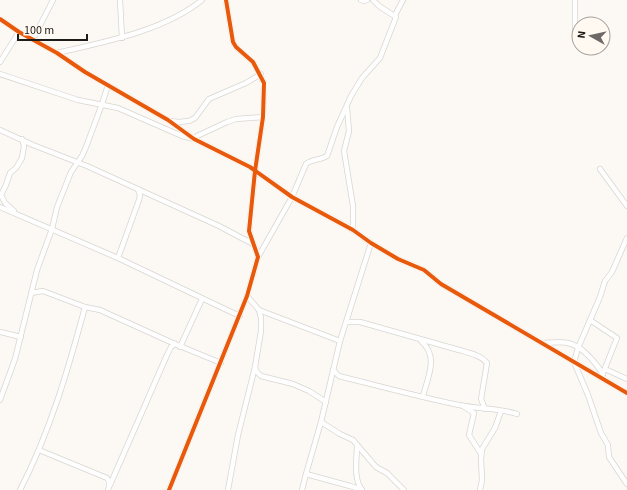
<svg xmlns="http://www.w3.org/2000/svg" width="627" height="490" viewBox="0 0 627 490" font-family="'Source Sans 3',sans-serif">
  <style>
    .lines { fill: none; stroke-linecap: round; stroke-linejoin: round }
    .street-casing { stroke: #d8d6d2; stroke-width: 6 }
    .street { stroke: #fffefe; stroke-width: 4.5 }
    .cycleway-casing { stroke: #fff9f2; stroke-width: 6 }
    .cycleway { stroke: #e8590c; stroke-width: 4 }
  </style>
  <rect width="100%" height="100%" fill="#fcf9f5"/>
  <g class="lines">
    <defs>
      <g id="street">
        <path d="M120,0L122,38"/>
        <path d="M361,0L364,1L367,0"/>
        <path d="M395,15L403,0"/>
        <path d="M0,19L19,32L57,53L85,72L168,120L194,139L250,167L292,197L353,230L371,243L398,259L424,270L441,284L627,393"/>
        <path d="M575,30V0"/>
        <path d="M33,39L53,0"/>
        <path d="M57,53C104,42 164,31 202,0"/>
        <path d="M0,62L19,32"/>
        <path d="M0,74L78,100L118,108L182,136L194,139L197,136L227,122L236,119L263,117"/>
        <path d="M347,108L349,131L344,151L353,206V230"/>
        <path d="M170,121L179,122L189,121L195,118L209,99L246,83L261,74"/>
        <path d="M0,130L33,145L87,166L219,226L253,244"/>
        <path d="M600,169L627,206"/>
        <path d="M0,207L118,258L229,311L240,316"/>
        <path d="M14,211L5,203L1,195L6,185L10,173L16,168L22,158L24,146L22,139"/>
        <path d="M627,238L612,272L605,281L600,297L578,348L574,362L588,395L601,433L608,445L609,457L627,484"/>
        <path d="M258,257L292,197L306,164C312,159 321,160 327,156L337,127L351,96L362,78L380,58L396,17L379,6L373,0"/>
        <path d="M118,258L139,200L140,195L138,189"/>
        <path d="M31,293L43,291L85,307L100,310L175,344L221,363"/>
        <path d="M259,310L340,341"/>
        <path d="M590,320L617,338L601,378"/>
        <path d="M347,322H360L459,350C469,353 481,355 487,363L481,399L485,409"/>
        <path d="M0,332L21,337"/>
        <path d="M421,341C439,356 428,377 423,396"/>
        <path d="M543,343C551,343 560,341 568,343C583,346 595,362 603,374"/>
        <path d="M180,347L202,299"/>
        <path d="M255,367L257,372L261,376L293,384L309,391L326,402"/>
        <path d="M605,369L627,379"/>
        <path d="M333,370L339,376C379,386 419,397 459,405C478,409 499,408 517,414"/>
        <path d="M0,400L15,359L37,270L52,229L57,207L71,172L82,156L86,147L102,104L108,85"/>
        <path d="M463,406L474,413L469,435L481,454"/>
        <path d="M321,422L340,434L353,440L376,467L387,473L404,490"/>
        <path d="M357,445C357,458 353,479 362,490"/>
        <path d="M39,450L107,478C110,482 110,485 108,490"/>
        <path d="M306,474L350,486L362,490"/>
        <path d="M110,485L167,355L171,347L175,344"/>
        <path d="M20,490C50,432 68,370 85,307"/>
        <path d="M169,490L247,296L258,257L249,231L255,171L263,117L264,83L253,62L236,47L233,42L226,0"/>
        <path d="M228,490L238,435L255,367L261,331V318L259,310L247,296"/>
        <path d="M302,490L306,474L321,422L340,341L371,243"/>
        <path d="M480,490L482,480L481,459L482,449L495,428L501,411"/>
      </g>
    </defs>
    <use href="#street" class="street-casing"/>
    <use href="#street" class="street"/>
    <defs>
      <g id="cycleway">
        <path d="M0,19L19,32L57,53L85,72L168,120L194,139L250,167L292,197L353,230L371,243L398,259L424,270L441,284L627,393"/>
        <path d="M169,490L247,296L258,257L249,231L255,171L263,117L264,83L253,62L236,47L233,42L226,0"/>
      </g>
    </defs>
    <use href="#cycleway" class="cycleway-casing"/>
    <use href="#cycleway" class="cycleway"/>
  </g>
  <g transform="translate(591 36) rotate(278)"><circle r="19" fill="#fff9f2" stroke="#a5a19b"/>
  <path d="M0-3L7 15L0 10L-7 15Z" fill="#6c6966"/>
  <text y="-6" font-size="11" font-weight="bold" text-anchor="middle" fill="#1e1c19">N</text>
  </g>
  <path d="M18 34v6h69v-6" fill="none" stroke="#1e1c19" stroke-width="2"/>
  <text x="24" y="34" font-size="12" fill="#1e1c19" stroke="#fff9f2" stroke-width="3" paint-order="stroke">100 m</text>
</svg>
